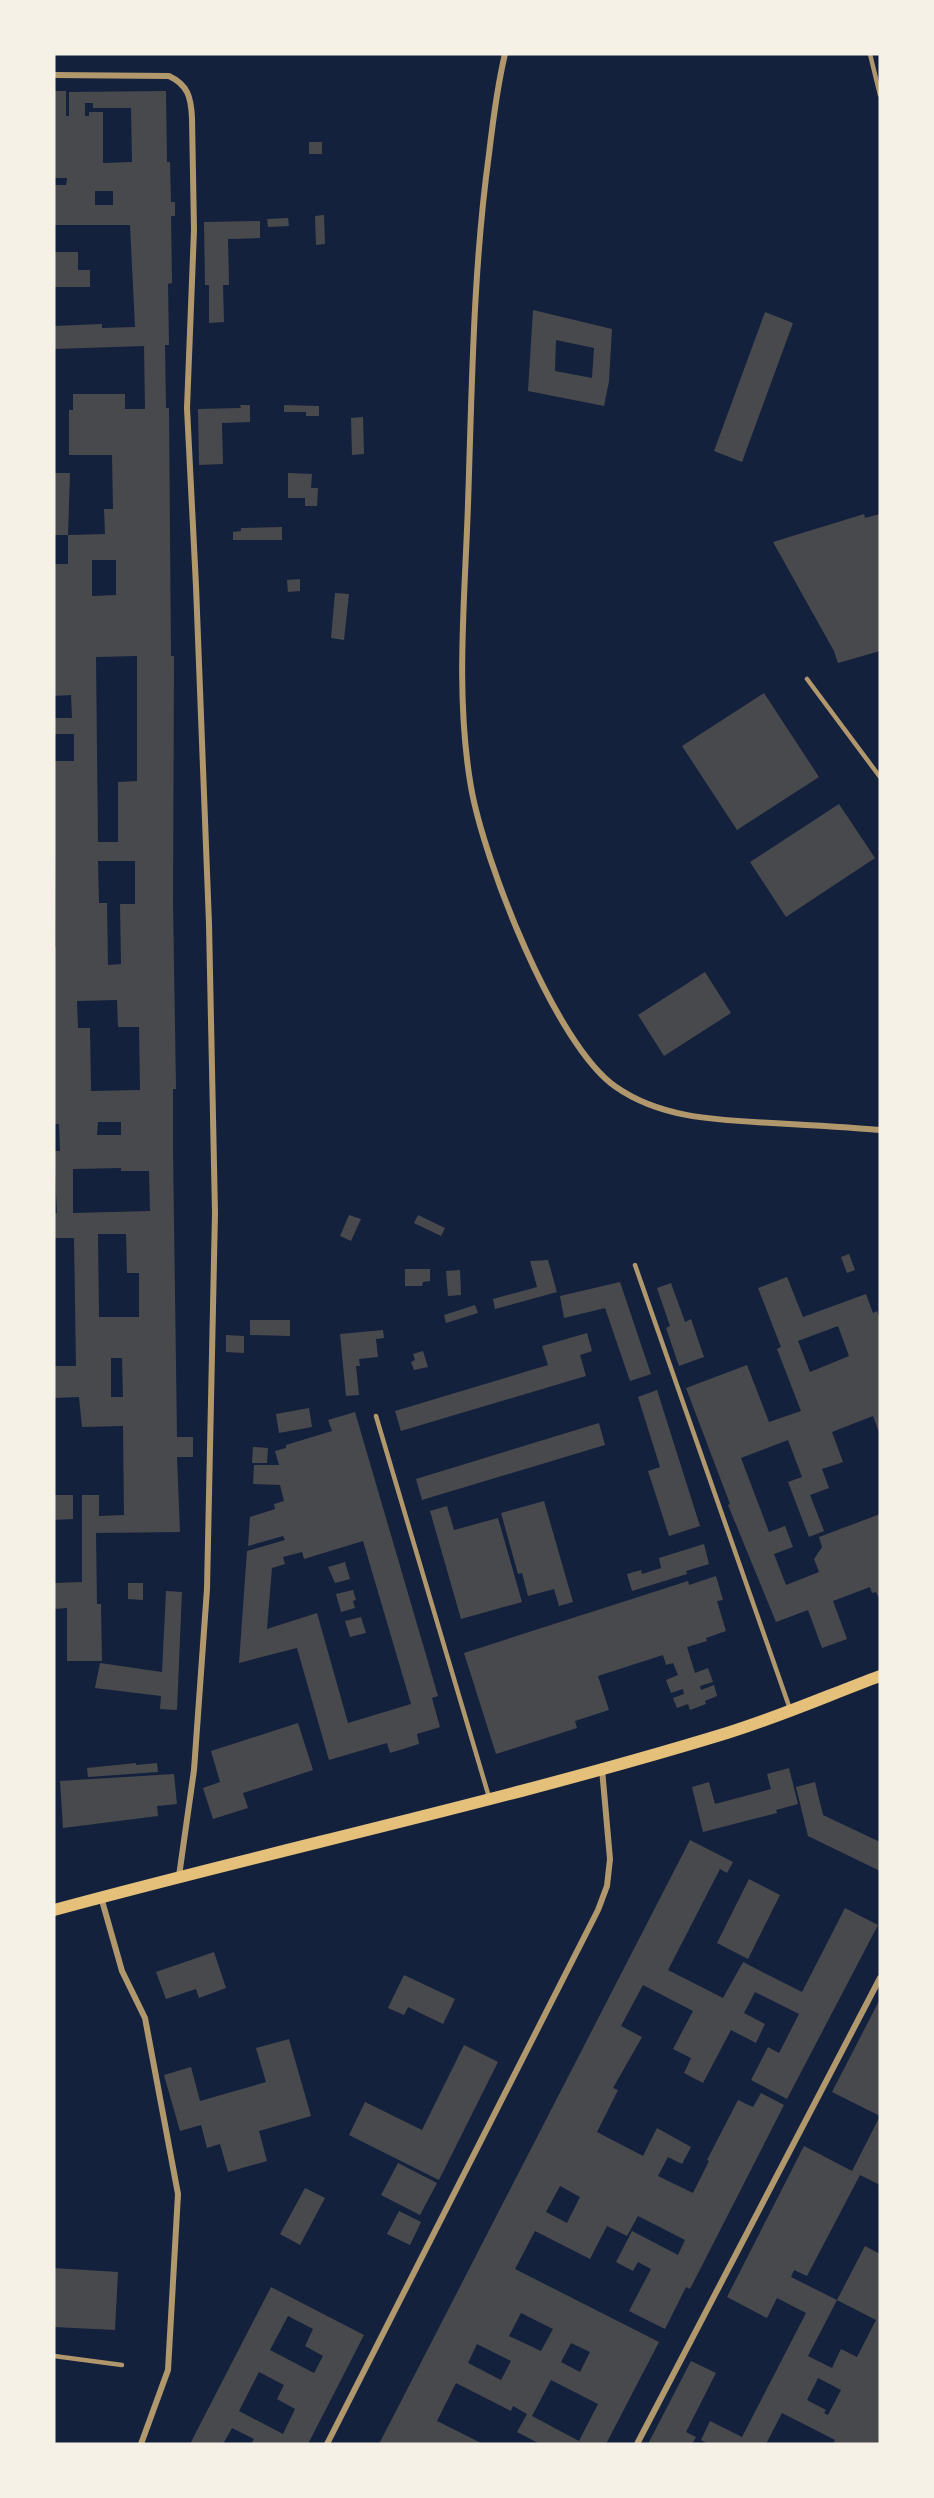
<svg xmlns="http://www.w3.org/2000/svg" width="934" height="2498" viewBox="0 0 934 2498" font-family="Raleway,sans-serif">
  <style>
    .building { fill: #48494c; fill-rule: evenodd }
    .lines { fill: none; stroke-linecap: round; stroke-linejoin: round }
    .service { stroke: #b1986c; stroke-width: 4.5 }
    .minor { stroke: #b1986c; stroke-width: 6 }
    .secondary { stroke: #e5c07b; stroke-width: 12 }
  </style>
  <rect width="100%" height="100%" fill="#14213d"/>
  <g class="building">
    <path d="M54,91H66V116H69V92L166,91L167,162H170L171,202H175V216H171L172,283L168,284L169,345H165L166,408H169L171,656H174L173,903L176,1089H173V1150L177,1437H193V1457H177L180,1532L96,1533L97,1604H101L102,1661H67V1608L54,1609V1583L82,1582V1495H99V1516L124,1515L123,1426L82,1427L79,1397L54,1398V1366H76L74,1238H54V1213H57L54,1151H60L59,1124H54V947H56L54,761H74V734H54V718H72L71,695L54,696V564H68V535H54V473H70L68,535L105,534L104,509H113L112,455H69V410H73V394H125V409H145L144,346L54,349V326L102,324V328L135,327L130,225H54V185H66L67,178H54ZM85,103H93V108H131L132,162L103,163V112H89V116H85ZM95,191H113V205H95ZM92,560H116V595L92,596ZM137,656V781L118,782V842H98L96,657ZM98,861H135V904H120L121,964L108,965L107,903H99ZM117,1000L118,1027H139L140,1090L91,1091L90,1028H78L77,1001ZM98,1122H121V1135H97ZM121,1168V1171H149L150,1211L73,1213V1169ZM98,1234H126L127,1273H139V1317H99ZM111,1358H122L123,1397H111Z"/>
    <rect x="309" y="142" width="13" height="12"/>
    <path d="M324,215L325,244L316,245L315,216Z"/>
    <path d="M288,218L289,226L268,227L267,219Z"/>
    <path d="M260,221V238L228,239L229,285H223L224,322L209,323V285H205L204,222Z"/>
    <path d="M54,252H78V270H90V287H54Z"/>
    <path d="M533,310L612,329L609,381L604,406L528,391ZM556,340L594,348L592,378L555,371Z"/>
    <path d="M765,312L793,323L742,462L714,451Z"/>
    <path d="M240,405H250V422L222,423L223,464L199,465L198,409L241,408Z"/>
    <path d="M284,405L319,406V416H306V412H284Z"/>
    <path d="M363,417L364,454L352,455L351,418Z"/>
    <path d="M288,473L312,474L311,488H318L317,506H305V498H288Z"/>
    <path d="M864,514L865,518L880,514V651L838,663L834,651L773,542Z"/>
    <path d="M282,527V540H233V532L241,531V528Z"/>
    <path d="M300,579V591L288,592L287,580Z"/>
    <path d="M335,593L349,594L344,640L331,638Z"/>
    <path d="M764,693L819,777L737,830L682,746Z"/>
    <path d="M839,804L875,858L786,917L750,862Z"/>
    <path d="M705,972L731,1013L664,1056L638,1015Z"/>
    <path d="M349,1215L361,1219L351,1241L340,1236Z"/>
    <path d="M418,1215L445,1228L441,1236L414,1223Z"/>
    <path d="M849,1254L855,1270L847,1273L841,1257Z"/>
    <path d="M548,1260L557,1292L495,1309L493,1299L537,1287L530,1261Z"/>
    <path d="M405,1269H430V1281L423,1282L422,1286H405Z"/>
    <path d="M460,1270L461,1295L448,1296L446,1271Z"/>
    <path d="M787,1277L803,1317L866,1294L873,1313L877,1311L880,1319V1435L873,1416L832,1432L843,1462L822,1469L829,1488L810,1495L824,1531L809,1537L788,1482L802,1477L788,1440L741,1458L769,1532L785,1526L793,1547L774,1554L786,1585L819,1572L814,1559L822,1547L819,1537L880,1514V1600L876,1592L872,1593L870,1587L833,1601L847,1639L822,1648L808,1610L776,1622L728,1505L730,1504L686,1388L747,1365L769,1422L801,1411L777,1349L781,1347L758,1288ZM838,1326L849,1356L810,1372L798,1341Z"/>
    <path d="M620,1282L651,1374L630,1381L605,1308L564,1318L560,1296Z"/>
    <path d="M671,1283L685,1322L691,1319L704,1357L679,1366L666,1328L670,1326L657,1288Z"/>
    <path d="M475,1305L478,1313L446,1323L444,1315Z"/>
    <path d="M250,1320H290V1336L250,1335Z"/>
    <path d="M383,1330L384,1338L376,1339L378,1357L359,1359L360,1366H356L359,1395L346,1396L340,1334Z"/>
    <path d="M587,1333L592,1351L580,1355L586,1376L401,1431L395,1411L548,1365L542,1346Z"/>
    <path d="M226,1335L244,1336V1353L226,1352Z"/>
    <path d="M423,1351L428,1367L414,1370L411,1362L415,1360L413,1354Z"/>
    <path d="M657,1390L700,1526L669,1536L648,1471L660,1467L638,1397Z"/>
    <path d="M309,1408L312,1427L279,1433L276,1414Z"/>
    <path d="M355,1412L438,1696L432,1698L440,1727L417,1734L419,1744L390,1753L387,1743L329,1760L297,1648L239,1663L247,1551L285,1540L283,1536L248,1546L250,1517L275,1509L274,1504L284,1501L280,1485L253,1484L254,1465H279L275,1451L286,1448V1445L332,1431L328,1420ZM363,1541L411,1704L348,1723L317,1613L267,1629L272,1568L285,1564L283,1557L302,1552L304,1559Z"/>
    <path d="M599,1423L605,1445L422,1500L416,1479Z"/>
    <path d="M253,1447L268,1448L267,1463H252Z"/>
    <path d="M54,1495H73V1519L54,1520Z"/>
    <path d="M544,1501L573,1602L559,1606L554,1589L528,1596L522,1573L518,1574L501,1513Z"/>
    <path d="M447,1506L454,1530L498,1518L522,1602L461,1619L430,1511Z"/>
    <path d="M704,1544L709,1564L686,1571L687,1574L632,1591L627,1574L641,1570L642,1574L661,1568L659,1558Z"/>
    <path d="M345,1562L350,1579L335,1583L328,1567Z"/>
    <path d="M716,1576L723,1600L717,1601L726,1631L706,1638L707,1641L687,1647L695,1673L708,1668L713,1682L700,1686L701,1690L714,1685L717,1696L705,1701L706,1704L690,1710L688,1704L677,1708L673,1698L684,1694L683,1689L671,1693L666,1680L678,1675L673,1663L666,1665L663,1655L598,1676L609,1710L575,1721L577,1728L496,1754L464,1653L688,1581L689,1585Z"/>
    <path d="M128,1583H143V1600L128,1599Z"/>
    <path d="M353,1590L356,1600L353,1601L355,1608L341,1612L336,1594Z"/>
    <path d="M166,1591L182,1592L177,1710L160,1709L161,1696L95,1688L100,1663L162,1672Z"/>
    <path d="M361,1617L366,1633L350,1637L345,1621Z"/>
    <path d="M298,1723L313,1770L243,1793L248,1808L213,1819L203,1788L220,1782L211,1751Z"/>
    <path d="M136,1763V1765L157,1763L158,1772L88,1777L87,1768Z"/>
    <path d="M789,1768L798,1804L776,1810L777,1813L703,1832L692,1787L709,1782L715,1804L771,1789L767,1774Z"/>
    <path d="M174,1774L177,1804L157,1806L158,1816L63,1828L60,1781Z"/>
    <path d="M815,1782L823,1815L880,1842V1871L808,1836L796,1787Z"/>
    <path d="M690,1840L733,1862L727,1873L720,1869L668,1970L723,1998L743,1962L802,1992L845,1908L878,1925L787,2099L751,2080L768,2047L779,2053L799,2014L755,1992L744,2013L765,2024L756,2043L731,2030L703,2083L684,2073L691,2058L673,2049L693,2011L643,1985L621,2026L642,2037L613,2088L618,2090L597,2132L643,2156L657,2128L691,2147L682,2164L668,2157L658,2176L693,2193L709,2161L707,2160L738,2100L753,2107L761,2093L784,2105L690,2289L686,2287L665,2329L629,2311L651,2269L638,2262L633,2271L616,2262L632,2231L678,2255L685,2240L638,2216L627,2236L607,2226L590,2259L535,2231L515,2269L659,2342L606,2444H540L517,2432L527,2414L513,2406L511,2411L456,2383L437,2421L483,2444H379ZM560,2186L580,2197L567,2223L546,2212ZM521,2313L553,2329L541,2351L509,2336ZM571,2343L590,2352L580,2372L561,2362ZM477,2344L511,2361L501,2380L468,2363ZM551,2380L598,2404L579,2441L532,2416Z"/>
    <path d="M749,1879L780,1895L748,1959L717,1943Z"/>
    <path d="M214,1952L226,1988L199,1998L196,1989L166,1999L156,1972Z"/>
    <path d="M404,1975L455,1999L443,2024L408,2007L404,2015L388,2008Z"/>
    <path d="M880,1999V2185L860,2175L807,2276L794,2270L791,2277L837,2300L808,2356L832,2368L841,2349L857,2357L876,2320L837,2300L865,2246L880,2254V2441L878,2444H833L835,2440L782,2413L766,2444H709L701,2440L710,2421L742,2437L806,2313L777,2298L767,2318L727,2297L804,2146L852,2171L880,2116L832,2092ZM818,2378L841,2390L828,2415L824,2413L826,2410L807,2400Z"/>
    <path d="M289,2039L311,2116L259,2131L267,2161L228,2172L220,2144L207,2148L201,2125L180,2131L164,2075L191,2067L200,2101L266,2082L256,2048Z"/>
    <path d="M464,2045L498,2062L439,2180L349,2135L365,2102L422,2130Z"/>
    <path d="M398,2163L437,2183L420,2215L381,2195Z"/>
    <path d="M305,2188L325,2198L300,2245L280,2234Z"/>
    <path d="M399,2211L421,2222L410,2245L387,2234Z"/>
    <path d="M54,2268L118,2272L115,2330L54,2327Z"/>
    <path d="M271,2287L364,2335L308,2444H251L254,2439L232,2428L223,2444H190ZM288,2316L313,2329L305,2346L323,2356L314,2373L270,2350ZM259,2372L284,2385L277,2399L295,2409L283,2434L239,2411Z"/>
    <path d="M691,2361L716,2373L686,2432L696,2437L692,2444H648Z"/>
  </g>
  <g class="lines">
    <g class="service">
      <path d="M870,54L880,95"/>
      <path d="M807,679L880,777"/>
      <path d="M635,1265L790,1709"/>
      <path d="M376,1416L489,1797"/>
      <path d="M54,2356L122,2365"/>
    </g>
    <g class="minor">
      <path d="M505,54C497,87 493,120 489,154C473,270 472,387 468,504C465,597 455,695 471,787C484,861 555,1045 616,1087C662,1119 719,1120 772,1123C808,1125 844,1127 880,1130"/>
      <path d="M54,75L169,76C188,85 191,97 192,118L194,230L187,408L196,586L209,924L215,1213L207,1589L194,1770L179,1876"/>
      <path d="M101,1897L122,1971L145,2018L178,2194L168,2370L141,2444"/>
      <path d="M327,2444L598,1910L607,1886L610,1859L602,1769"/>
      <path d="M637,2444L880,1978"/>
    </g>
    <path class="secondary" d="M54,1910C278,1849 505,1801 727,1733C779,1717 829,1695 880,1676"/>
  </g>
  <rect width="934" height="2498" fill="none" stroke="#f6f1e7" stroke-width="111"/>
</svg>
